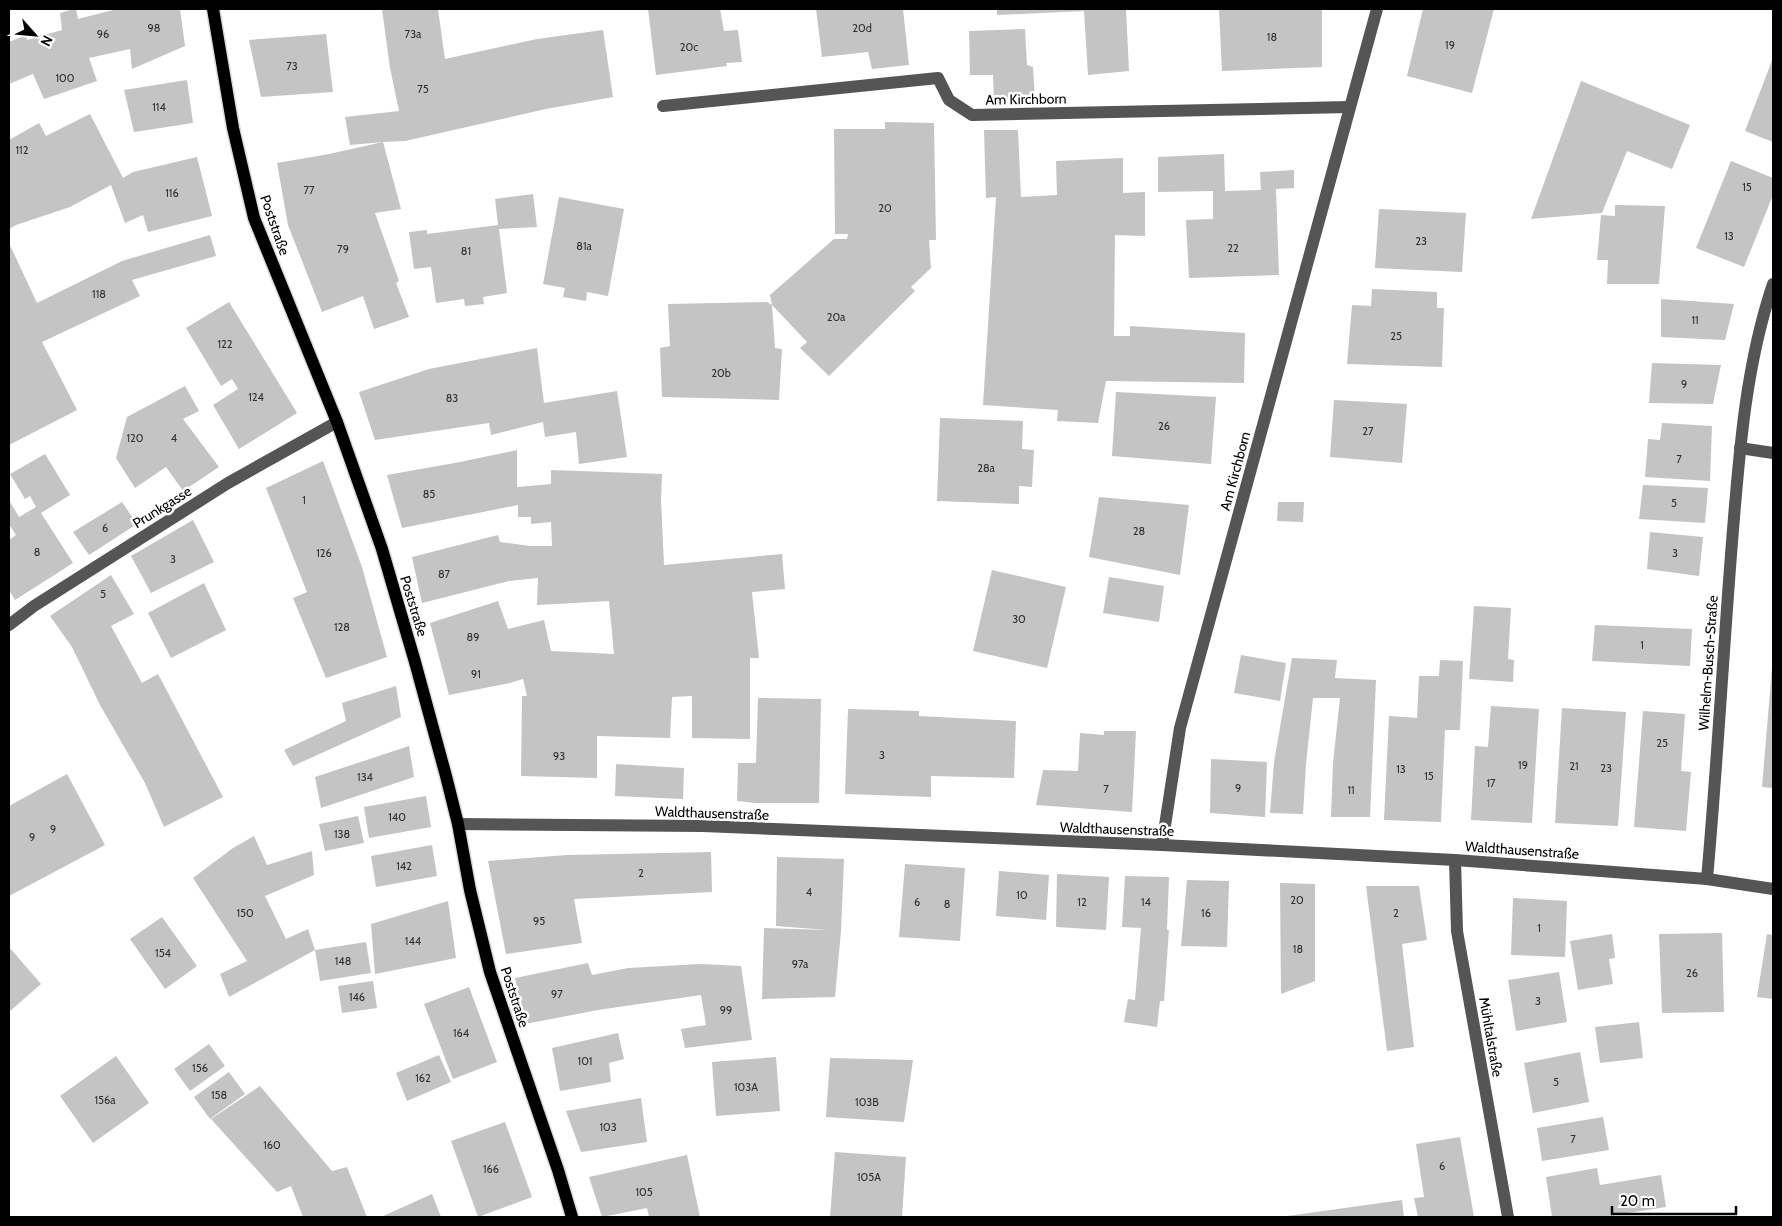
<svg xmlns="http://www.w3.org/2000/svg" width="1782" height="1226" viewBox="0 0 1782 1226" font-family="Cabin,sans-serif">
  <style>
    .building { fill: #c4c4c4 }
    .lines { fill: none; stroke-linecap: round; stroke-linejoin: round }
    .major-casing { stroke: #dbdbdb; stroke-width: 15 }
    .minor { stroke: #555; stroke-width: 12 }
    .major { stroke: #000; stroke-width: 12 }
    .labels { text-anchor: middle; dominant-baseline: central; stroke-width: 5; stroke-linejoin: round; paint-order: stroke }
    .number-label { font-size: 11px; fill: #313131 }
    .street-label { font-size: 14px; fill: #000; stroke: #fff }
  </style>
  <rect width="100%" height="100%" fill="#fff"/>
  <g class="building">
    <path d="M74,9H76L78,19L117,9H180L185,46L132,69L130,49L89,58L97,81L44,99L33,74L9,84V42L26,35L27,40L62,30L60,13Z"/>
    <path d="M382,9H438L445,59L537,39L603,30L613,97L546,109L405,141L383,142L401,209L375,213L399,281L396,283L409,317L374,329L363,296L322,312L288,225L277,163L329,154L383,142L350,145L345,117L399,111L390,68Z"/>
    <path d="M648,9H720L724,31L738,30L742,62L726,63L727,66L656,75Z"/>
    <path d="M816,9H903L909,65L872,69L868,52L822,57Z"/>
    <path d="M997,9H1126L1129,71L1088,75L1084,11L997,15Z"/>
    <path d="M1219,9H1322V67L1222,71Z"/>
    <path d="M1423,9H1494L1472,93L1407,76Z"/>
    <path d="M1025,29L1027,65L1033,67L1035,99L994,100L993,75H970L969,31Z"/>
    <path d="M326,34L333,92L261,97L249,40Z"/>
    <path d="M1773,58V142L1745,131Z"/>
    <path d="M187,80L193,123L134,132L124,90Z"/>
    <path d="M1581,81L1690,125L1672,169L1627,151L1602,213L1531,219Z"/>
    <path d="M90,114L123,178L133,172L197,157L212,216L148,232L143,215L125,223L111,185L70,207L16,225L9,229V140L39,123L46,136Z"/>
    <path d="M885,122L934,123L936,240H929L931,268L911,287L915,291L829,376L800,348L807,342L772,305L775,348L782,349L779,400L662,397L660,348L670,346L668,304L767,302L772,305L770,295L834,239H847L848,234H835L834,129H885Z"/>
    <path d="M984,130H1018L1021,197L1057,195L1056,161L1123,158V193L1145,192V236L1115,235L1114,336H1130V326L1245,333L1244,383L1106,381L1098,423L1057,421L1058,410L983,405L996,197L986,198Z"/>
    <path d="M1224,154L1225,191L1261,190L1260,172L1294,170V188L1276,189L1279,275L1189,278L1186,220L1213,219V191L1158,192V157Z"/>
    <path d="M1731,161L1773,178V195L1744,267L1696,248Z"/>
    <path d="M533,194L537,227L499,229L507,293L483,297L484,304L465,306L464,299L436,303L431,267L414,269L409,232L427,230V234L498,225L495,199Z"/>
    <path d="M559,197L624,209L608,296L587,292L586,301L563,297L565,288L543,284Z"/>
    <path d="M1615,205L1665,206L1659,284H1607L1608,260H1597L1601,215L1615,216Z"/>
    <path d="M1379,209L1466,213L1462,272L1375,268Z"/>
    <path d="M210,235L216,256L132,280L140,296L42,342L77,410L9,445V243L37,303L122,261Z"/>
    <path d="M1372,289L1437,292V308H1444L1442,367L1347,364L1352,305L1371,306Z"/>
    <path d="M1661,299L1734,304L1725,340L1661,337Z"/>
    <path d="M229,302L297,413L239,449L213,405L238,389L232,379L221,386L186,328Z"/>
    <path d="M537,348L544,403L617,391L627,457L579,464L576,432L545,437L543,422L491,435L489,423L375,440L359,392L429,369Z"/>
    <path d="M1652,363L1721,365L1713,404L1649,403Z"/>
    <path d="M185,386L199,411L183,419L219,467L183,491L166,467L135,488L116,458L127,417Z"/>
    <path d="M1116,392L1216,397L1211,464L1112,456Z"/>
    <path d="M1334,400L1407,404L1402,463L1330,457Z"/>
    <path d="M940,418L1023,421L1022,449L1034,450L1032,487L1019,486V504L937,501Z"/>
    <path d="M1662,423L1712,426L1710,481L1645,477L1648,439L1660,440Z"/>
    <path d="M517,450V487L551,484V470L662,474L661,500L664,565L782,554L785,589L752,592L759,658H750V739L692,738V696L672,697L670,738L597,736V778L521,776L522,696H527L523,679L510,683L449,695L430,623L498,601L508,629L544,620L551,651L614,654L609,601L537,605L538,578L509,581L422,603L412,557L498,535L500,542L530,546H552L551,522L531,524V517H518V505L402,528L387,475L460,462Z"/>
    <path d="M45,454L70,495L41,513L73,563L15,600L9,590V540L16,535L9,524V500L19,517L36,507L30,496L25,499L10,474Z"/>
    <path d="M323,461L362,567L387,657L326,678L293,598L307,592L266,488Z"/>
    <path d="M1643,485L1708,488L1705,523L1639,519Z"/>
    <path d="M1099,497L1189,505L1180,575L1089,557Z"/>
    <path d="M122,502L137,524L89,555L73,532Z"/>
    <path d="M1278,502H1304L1303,522L1277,521Z"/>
    <path d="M193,520L214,562L151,593L131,556Z"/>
    <path d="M1650,532L1703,537L1699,576L1647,569Z"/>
    <path d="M992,570L1066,587L1047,668L973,651Z"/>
    <path d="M111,575L134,614L111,626L142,683L158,674L223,797L164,827L145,783L100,705L72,647L50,616Z"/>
    <path d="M1109,577L1164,586L1159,622L1103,613Z"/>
    <path d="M204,583L226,630L171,658L148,613Z"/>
    <path d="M1474,606L1511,608L1508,659L1514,660L1513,682L1469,679Z"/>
    <path d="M1595,625L1692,629L1690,666L1592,661Z"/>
    <path d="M1241,655L1286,663L1280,701L1234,693Z"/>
    <path d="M1292,658L1337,660L1335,678L1376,680L1370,817H1331L1333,763L1340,698H1313L1306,764L1303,814L1270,813L1274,762Z"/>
    <path d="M1440,660L1463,661L1460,730H1445L1441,822L1384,820L1389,716L1417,718L1419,676H1439Z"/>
    <path d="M1772,668H1773V788L1762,787Z"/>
    <path d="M396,686L401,717L293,766L284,750L346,721L342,703Z"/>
    <path d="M758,698L821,699L819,803H756L737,801L738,763H756Z"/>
    <path d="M1491,706L1539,709L1532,823L1471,820L1475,746L1488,747Z"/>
    <path d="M1562,708L1626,712L1618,826L1555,823Z"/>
    <path d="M848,709L919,711V716L1016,721L1014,778L931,776V797L845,794Z"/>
    <path d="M1643,711L1685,714L1681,771L1691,772L1686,831L1634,827Z"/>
    <path d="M1104,731H1136L1132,812L1036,805L1043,770L1078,771L1080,733L1104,735Z"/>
    <path d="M409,746L414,777L321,808L315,777Z"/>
    <path d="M1211,759L1267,762L1265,817L1210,813Z"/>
    <path d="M616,764L684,768L683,799L615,796Z"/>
    <path d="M67,774L105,845L9,896V806Z"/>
    <path d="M426,796L431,827L369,838L364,807Z"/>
    <path d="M358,816L364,843L325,851L319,824Z"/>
    <path d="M254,836L267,865L312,851L314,875L265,896L286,939L308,929L315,950L229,997L220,974L247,961L193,878L233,848Z"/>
    <path d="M432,845L437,876L376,887L371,856Z"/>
    <path d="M711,852L712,892L574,899L582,943L506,954L488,861L567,855Z"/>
    <path d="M777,857L844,859L841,931L835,997L762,999L764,928L828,930L776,926Z"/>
    <path d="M905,864L965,868L960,941L899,937Z"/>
    <path d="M999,871L1049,875L1046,920L996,916Z"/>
    <path d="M1057,874L1109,877L1106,930L1056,927Z"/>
    <path d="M1125,876L1169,877L1167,930H1169L1164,1001H1160L1157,1027L1124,1022L1128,999L1135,1000L1141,928L1122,927Z"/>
    <path d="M1187,880L1229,881L1227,947L1181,946Z"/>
    <path d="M1280,883L1315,884V981L1281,994Z"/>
    <path d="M1366,886H1419L1427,940L1402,944L1414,1047L1387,1051Z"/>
    <path d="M1513,898L1567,901L1565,957L1511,955Z"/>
    <path d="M448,901L456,958L375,974L371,924Z"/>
    <path d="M162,917L197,966L165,989L130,939Z"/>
    <path d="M1722,933L1724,1012L1662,1013L1659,934Z"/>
    <path d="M1612,934L1615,958L1609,959L1613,984L1578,990L1570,941Z"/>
    <path d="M1767,934L1773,935V999L1757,997Z"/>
    <path d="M366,942L371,973L320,981L315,950Z"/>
    <path d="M9,947L41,984L9,1012Z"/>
    <path d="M588,963L592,975L628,968L701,964L741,966L752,1040L685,1048L681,1029L706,1025L701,995L598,1010L525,1024L515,978Z"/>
    <path d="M1559,972L1567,1022L1516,1031L1508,980Z"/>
    <path d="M373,981L377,1008L342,1013L338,986Z"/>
    <path d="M469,987L497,1062L453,1079L424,1004Z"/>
    <path d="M1639,1022L1643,1058L1600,1063L1595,1027Z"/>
    <path d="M618,1033L624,1059L609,1063L611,1082L560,1091L552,1048Z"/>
    <path d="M209,1044L225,1066L190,1091L174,1069Z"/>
    <path d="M1580,1052L1589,1102L1533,1113L1524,1063Z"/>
    <path d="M439,1055L451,1082L407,1101L396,1073Z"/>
    <path d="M116,1056L149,1103L93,1143L60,1096Z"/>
    <path d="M776,1057L780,1111L716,1116L712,1062Z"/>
    <path d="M830,1058L913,1060L904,1122L826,1117Z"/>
    <path d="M229,1072L245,1094L210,1119L194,1097Z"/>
    <path d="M260,1086L332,1171L347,1167L367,1217H303L291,1186L277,1192L211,1119Z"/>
    <path d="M641,1098L647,1142L581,1152L566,1111Z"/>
    <path d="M1603,1117L1609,1150L1542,1161L1537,1128Z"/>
    <path d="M505,1122L532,1197L478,1217L451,1141Z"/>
    <path d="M1460,1137L1474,1217H1418L1414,1198L1424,1197L1416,1144Z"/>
    <path d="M835,1152L906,1157L902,1217H830Z"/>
    <path d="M687,1155L700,1217H649L647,1208L602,1217L589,1177Z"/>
    <path d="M1597,1168L1600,1185L1661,1175L1666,1207L1602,1217H1552L1546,1177Z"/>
    <path d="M432,1194L441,1217H381Z"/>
    <path d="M1402,1200L1404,1217H1287V1216Z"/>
  </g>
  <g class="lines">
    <defs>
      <path id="major" d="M213,9L233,128L254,218L337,422L382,549L415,662L446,776L458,824L470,890L490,972L558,1170L572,1217"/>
    </defs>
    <use href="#major" class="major-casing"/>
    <g class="minor">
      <path d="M663,106L938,78L949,100L972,115L1349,107"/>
      <path d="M1740,448L1773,453"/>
      <path d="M9,625L34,606L228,483L337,422"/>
      <path d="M458,824L703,826L1162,845L1455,860L1707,879L1773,889"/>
      <path d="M1162,845L1180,728L1377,9"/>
      <path d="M1455,860L1457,931L1508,1217"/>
      <path d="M1707,879C1717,767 1723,655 1732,542C1739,456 1745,367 1773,284"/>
    </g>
    <use href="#major" class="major"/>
  </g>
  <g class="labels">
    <g class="number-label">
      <text x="154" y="28">98</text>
      <text x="862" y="28">20d</text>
      <text x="103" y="34">96</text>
      <text x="413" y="34">73a</text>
      <text x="1272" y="37">18</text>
      <text x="1450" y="45">19</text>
      <text x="689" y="47">20c</text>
      <text x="292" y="66">73</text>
      <text x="65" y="78">100</text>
      <text x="423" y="89">75</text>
      <text x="159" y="107">114</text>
      <text x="22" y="150">112</text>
      <text x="1747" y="187">15</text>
      <text x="309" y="190">77</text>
      <text x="172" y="193">116</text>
      <text x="885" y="208">20</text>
      <text x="1729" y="236">13</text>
      <text x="1421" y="241">23</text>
      <text x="584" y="246">81a</text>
      <text x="1233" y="248">22</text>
      <text x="343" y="249">79</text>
      <text x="466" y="251">81</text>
      <text x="99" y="294">118</text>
      <text x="836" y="317">20a</text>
      <text x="1695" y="320">11</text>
      <text x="1396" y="336">25</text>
      <text x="225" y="344">122</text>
      <text x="721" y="373">20b</text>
      <text x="1684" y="384">9</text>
      <text x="256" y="397">124</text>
      <text x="452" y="398">83</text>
      <text x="1164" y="426">26</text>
      <text x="1368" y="431">27</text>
      <text x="135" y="438">120</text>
      <text x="174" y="438">4</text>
      <text x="1679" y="459">7</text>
      <text x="986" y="468">28a</text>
      <text x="429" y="494">85</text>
      <text x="304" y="500">1</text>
      <text x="1674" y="503">5</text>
      <text x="105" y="528">6</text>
      <text x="1139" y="531">28</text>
      <text x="37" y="552">8</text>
      <text x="324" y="553">126</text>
      <text x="1675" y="553">3</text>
      <text x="173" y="559">3</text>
      <text x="444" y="574">87</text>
      <text x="103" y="594">5</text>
      <text x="1019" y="619">30</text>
      <text x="342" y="627">128</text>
      <text x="473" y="637">89</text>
      <text x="1642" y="645">1</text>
      <text x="476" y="674">91</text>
      <text x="1662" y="743">25</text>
      <text x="882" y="755">3</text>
      <text x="559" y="756">93</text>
      <text x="1523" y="765">19</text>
      <text x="1574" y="766">21</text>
      <text x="1606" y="768">23</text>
      <text x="1401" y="769">13</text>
      <text x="1429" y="776">15</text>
      <text x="365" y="777">134</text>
      <text x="1491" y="783">17</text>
      <text x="1238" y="788">9</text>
      <text x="1106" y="789">7</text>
      <text x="1351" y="790">11</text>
      <text x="397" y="817">140</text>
      <text x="53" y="829">9</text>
      <text x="342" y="834">138</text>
      <text x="32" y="837">9</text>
      <text x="404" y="866">142</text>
      <text x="641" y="873">2</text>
      <text x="809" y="892">4</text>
      <text x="1022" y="895">10</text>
      <text x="1297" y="900">20</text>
      <text x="917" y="902">6</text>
      <text x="1082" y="902">12</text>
      <text x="1146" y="902">14</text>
      <text x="947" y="904">8</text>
      <text x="245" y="913">150</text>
      <text x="1206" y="913">16</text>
      <text x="1396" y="913">2</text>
      <text x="539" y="921">95</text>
      <text x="1539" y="928">1</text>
      <text x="413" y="941">144</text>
      <text x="1298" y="949">18</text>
      <text x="163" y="953">154</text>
      <text x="343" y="961">148</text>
      <text x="800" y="964">97a</text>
      <text x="1692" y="973">26</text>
      <text x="557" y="994">97</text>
      <text x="357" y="997">146</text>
      <text x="1538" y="1001">3</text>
      <text x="726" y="1010">99</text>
      <text x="461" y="1033">164</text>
      <text x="585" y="1061">101</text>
      <text x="200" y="1068">156</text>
      <text x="423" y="1078">162</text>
      <text x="1556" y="1082">5</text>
      <text x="746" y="1087">103A</text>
      <text x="219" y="1095">158</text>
      <text x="105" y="1100">156a</text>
      <text x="867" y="1102">103B</text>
      <text x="608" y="1127">103</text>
      <text x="1573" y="1139">7</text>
      <text x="272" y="1145">160</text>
      <text x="1442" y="1166">6</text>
      <text x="491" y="1169">166</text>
      <text x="869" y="1177">105A</text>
      <text x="644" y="1192">105</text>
    </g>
    <g class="street-label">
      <text transform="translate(1026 99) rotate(-1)">Am Kirchborn</text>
      <text transform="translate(275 225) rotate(71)">Poststraße</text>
      <text transform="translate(1235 471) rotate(-75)">Am Kirchborn</text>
      <text transform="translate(162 507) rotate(-32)">Prunkgasse</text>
      <text transform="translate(414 606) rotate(73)">Poststraße</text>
      <text transform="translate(1708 663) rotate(-86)">Wilhelm-Busch-Straße</text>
      <text transform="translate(712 813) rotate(2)">Waldthausenstraße</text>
      <text transform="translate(1117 829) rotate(2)">Waldthausenstraße</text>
      <text transform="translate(1522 850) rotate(4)">Waldthausenstraße</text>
      <text transform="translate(515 997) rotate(72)">Poststraße</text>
      <text transform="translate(1491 1037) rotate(80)">Mühltalstraße</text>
    </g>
  </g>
  <rect width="1782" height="1226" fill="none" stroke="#000000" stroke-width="20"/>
  <g transform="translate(35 35) rotate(117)" stroke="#ffffff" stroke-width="4" paint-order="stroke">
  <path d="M0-4L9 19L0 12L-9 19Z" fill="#000000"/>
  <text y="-8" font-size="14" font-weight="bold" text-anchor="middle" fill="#000000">N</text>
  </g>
  <path d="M1612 1206v8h124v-8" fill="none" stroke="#000000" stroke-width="2.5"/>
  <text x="1620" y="1206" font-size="15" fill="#000000" stroke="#ffffff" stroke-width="4" paint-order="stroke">20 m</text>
</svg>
